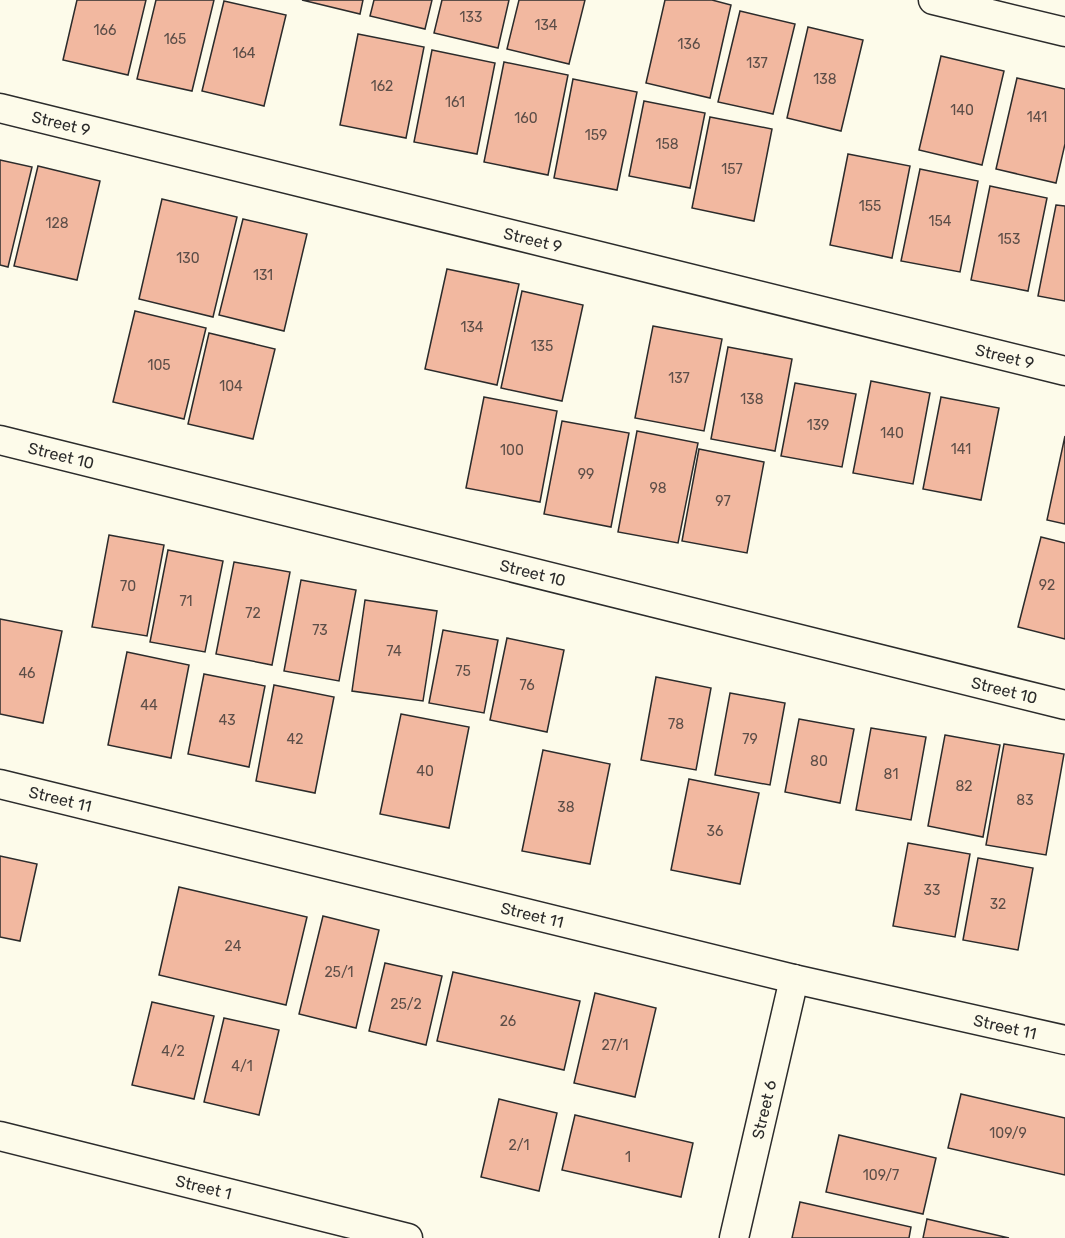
<svg xmlns="http://www.w3.org/2000/svg" width="1065" height="1238" viewBox="0 0 1065 1238" font-family="Rubik,sans-serif">
  <style>
    .building { fill: #f2b8a0; stroke: #2b2b2b; stroke-width: 1.5 }
    .lines { fill: none; stroke-linecap: round; stroke-linejoin: round }
    .street-casing { stroke: #2b2b2b; stroke-width: 31 }
    .street { stroke: #fdfbea; stroke-width: 28 }
    .labels { text-anchor: middle; dominant-baseline: central; stroke-width: 4.5; stroke-linejoin: round; paint-order: stroke }
    .number-label { font-size: 14px; fill: #5d4e48 }
    .street-label { font-size: 16px; fill: #2b2b2b; stroke: #fdfbea }
  </style>
  <rect width="100%" height="100%" fill="#fdfbea"/>
  <g class="building">
    <path d="M77,0H146L128,75L63,60Z"/>
    <path d="M156,0H214L192,91L137,79Z"/>
    <path d="M302,0H363L360,14Z"/>
    <path d="M374,0H432L425,29L370,16Z"/>
    <path d="M442,0H509L498,48L434,33Z"/>
    <path d="M519,0H585L569,64L507,49Z"/>
    <path d="M665,0H712L731,5L710,98L646,83Z"/>
    <path d="M224,1L286,15L264,106L202,91Z"/>
    <path d="M740,11L795,24L773,114L718,102Z"/>
    <path d="M808,27L863,40L841,131L787,118Z"/>
    <path d="M358,34L424,47L406,138L340,125Z"/>
    <path d="M432,50L495,63L477,154L414,142Z"/>
    <path d="M941,56L1004,71L982,165L919,150Z"/>
    <path d="M504,62L568,75L548,175L484,162Z"/>
    <path d="M1017,78L1065,89V144L1056,183L996,169Z"/>
    <path d="M573,79L637,92L617,190L554,178Z"/>
    <path d="M644,101L705,113L690,188L629,176Z"/>
    <path d="M710,117L772,129L754,221L692,208Z"/>
    <path d="M848,154L910,166L892,258L830,245Z"/>
    <path d="M0,160L32,167L8,267L0,265Z"/>
    <path d="M38,166L100,181L77,280L14,266Z"/>
    <path d="M920,169L978,181L960,272L901,261Z"/>
    <path d="M990,186L1047,198L1028,291L971,280Z"/>
    <path d="M162,199L237,217L213,317L139,299Z"/>
    <path d="M1056,205L1065,206V301L1038,296Z"/>
    <path d="M243,219L307,234L284,331L219,315Z"/>
    <path d="M447,269L519,284L497,385L425,369Z"/>
    <path d="M522,291L583,305L562,401L501,388Z"/>
    <path d="M135,311L206,328L184,419L113,402Z"/>
    <path d="M653,326L722,339L704,431L635,418Z"/>
    <path d="M209,333L275,349L253,439L188,424Z"/>
    <path d="M728,347L792,359L775,451L711,439Z"/>
    <path d="M871,381L930,393L913,484L853,473Z"/>
    <path d="M795,383L856,394L842,467L781,456Z"/>
    <path d="M484,397L557,411L540,502L466,488Z"/>
    <path d="M941,397L999,408L981,500L923,489Z"/>
    <path d="M562,421L629,433L611,527L544,514Z"/>
    <path d="M637,431L698,443L678,543L618,532Z"/>
    <path d="M1065,436V524L1047,520Z"/>
    <path d="M699,449L764,462L747,553L682,541Z"/>
    <path d="M109,535L164,545L147,636L92,627Z"/>
    <path d="M1041,537L1065,543V639L1018,627Z"/>
    <path d="M168,550L223,561L205,652L150,642Z"/>
    <path d="M234,562L290,572L272,665L216,654Z"/>
    <path d="M301,580L356,590L339,681L284,671Z"/>
    <path d="M365,600L437,611L423,701L352,691Z"/>
    <path d="M0,619L62,631L43,723L0,714Z"/>
    <path d="M443,630L498,640L484,713L429,703Z"/>
    <path d="M507,638L564,650L547,732L490,720Z"/>
    <path d="M127,652L189,665L171,758L108,745Z"/>
    <path d="M204,674L265,686L249,767L188,754Z"/>
    <path d="M656,677L711,688L696,770L641,760Z"/>
    <path d="M274,685L334,697L315,793L256,781Z"/>
    <path d="M730,693L785,703L770,785L715,775Z"/>
    <path d="M401,714L469,727L449,828L380,814Z"/>
    <path d="M799,719L854,729L840,803L785,792Z"/>
    <path d="M871,728L926,737L911,820L856,810Z"/>
    <path d="M945,735L1000,745L983,837L928,826Z"/>
    <path d="M1004,744L1064,754L1046,855L986,845Z"/>
    <path d="M543,750L610,764L590,864L522,851Z"/>
    <path d="M689,779L759,793L740,884L671,870Z"/>
    <path d="M908,843L970,854L955,937L893,926Z"/>
    <path d="M0,856L37,864L20,941L0,937Z"/>
    <path d="M978,858L1033,868L1018,950L963,940Z"/>
    <path d="M179,887L307,917L286,1005L159,975Z"/>
    <path d="M323,916L379,930L356,1028L299,1014Z"/>
    <path d="M385,963L442,976L426,1045L369,1031Z"/>
    <path d="M453,972L580,1001L564,1070L437,1041Z"/>
    <path d="M595,993L656,1008L635,1097L574,1083Z"/>
    <path d="M152,1002L214,1016L194,1099L132,1085Z"/>
    <path d="M224,1018L279,1030L259,1115L204,1102Z"/>
    <path d="M961,1094L1065,1118V1175L948,1148Z"/>
    <path d="M499,1099L557,1113L539,1191L481,1177Z"/>
    <path d="M575,1115L693,1143L681,1197L562,1170Z"/>
    <path d="M839,1135L936,1158L923,1214L826,1192Z"/>
    <path d="M800,1202L911,1227L909,1238H792Z"/>
    <path d="M927,1219L1009,1238H923Z"/>
  </g>
  <g class="lines">
    <defs>
      <g id="street">
        <path d="M933,0L1065,32"/>
        <path id="s1" d="M0,108L1065,371"/>
        <path id="s2" d="M0,440L1065,705"/>
        <path id="s3" d="M0,784L794,979L1065,1040"/>
        <path id="s4" d="M0,1136L408,1238"/>
        <path id="s5" d="M734,1238L794,979"/>
      </g>
    </defs>
    <use href="#street" class="street-casing"/>
    <use href="#street" class="street"/>
  </g>
  <g class="labels">
    <g class="number-label">
      <text x="471" y="17">133</text>
      <text x="546" y="25">134</text>
      <text x="105" y="30">166</text>
      <text x="175" y="39">165</text>
      <text x="689" y="44">136</text>
      <text x="244" y="53">164</text>
      <text x="757" y="63">137</text>
      <text x="825" y="79">138</text>
      <text x="382" y="86">162</text>
      <text x="455" y="102">161</text>
      <text x="962" y="110">140</text>
      <text x="1037" y="117">141</text>
      <text x="526" y="118">160</text>
      <text x="596" y="135">159</text>
      <text x="667" y="144">158</text>
      <text x="732" y="169">157</text>
      <text x="870" y="206">155</text>
      <text x="940" y="221">154</text>
      <text x="57" y="223">128</text>
      <text x="1009" y="239">153</text>
      <text x="188" y="258">130</text>
      <text x="263" y="275">131</text>
      <text x="472" y="327">134</text>
      <text x="542" y="346">135</text>
      <text x="159" y="365">105</text>
      <text x="679" y="378">137</text>
      <text x="231" y="386">104</text>
      <text x="752" y="399">138</text>
      <text x="818" y="425">139</text>
      <text x="892" y="433">140</text>
      <text x="961" y="449">141</text>
      <text x="512" y="450">100</text>
      <text x="586" y="474">99</text>
      <text x="658" y="488">98</text>
      <text x="723" y="501">97</text>
      <text x="1047" y="585">92</text>
      <text x="128" y="586">70</text>
      <text x="186" y="601">71</text>
      <text x="253" y="613">72</text>
      <text x="320" y="630">73</text>
      <text x="394" y="651">74</text>
      <text x="463" y="671">75</text>
      <text x="27" y="673">46</text>
      <text x="527" y="685">76</text>
      <text x="149" y="705">44</text>
      <text x="227" y="720">43</text>
      <text x="676" y="724">78</text>
      <text x="295" y="739">42</text>
      <text x="750" y="739">79</text>
      <text x="819" y="761">80</text>
      <text x="425" y="771">40</text>
      <text x="891" y="774">81</text>
      <text x="964" y="786">82</text>
      <text x="1025" y="800">83</text>
      <text x="566" y="807">38</text>
      <text x="715" y="831">36</text>
      <text x="932" y="890">33</text>
      <text x="998" y="904">32</text>
      <text x="233" y="946">24</text>
      <text x="339" y="972">25/1</text>
      <text x="406" y="1004">25/2</text>
      <text x="508" y="1021">26</text>
      <text x="615" y="1045">27/1</text>
      <text x="173" y="1051">4/2</text>
      <text x="242" y="1066">4/1</text>
      <text x="1008" y="1133">109/9</text>
      <text x="519" y="1145">2/1</text>
      <text x="628" y="1157">1</text>
      <text x="881" y="1175">109/7</text>
    </g>
    <g class="street-label">
      <text stroke="none"><textPath href="#s1" startOffset="63">Street 9</textPath></text>
      <text stroke="none"><textPath href="#s1" startOffset="549">Street 9</textPath></text>
      <text stroke="none"><textPath href="#s1" startOffset="1035">Street 9</textPath></text>
      <text stroke="none"><textPath href="#s2" startOffset="63">Street 10</textPath></text>
      <text stroke="none"><textPath href="#s2" startOffset="549">Street 10</textPath></text>
      <text stroke="none"><textPath href="#s2" startOffset="1035">Street 10</textPath></text>
      <text stroke="none"><textPath href="#s3" startOffset="62">Street 11</textPath></text>
      <text stroke="none"><textPath href="#s3" startOffset="548">Street 11</textPath></text>
      <text stroke="none"><textPath href="#s3" startOffset="1034">Street 11</textPath></text>
      <text stroke="none"><textPath href="#s5" startOffset="132">Street 6</textPath></text>
      <text stroke="none"><textPath href="#s4" startOffset="210">Street 1</textPath></text>
    </g>
  </g>
</svg>
